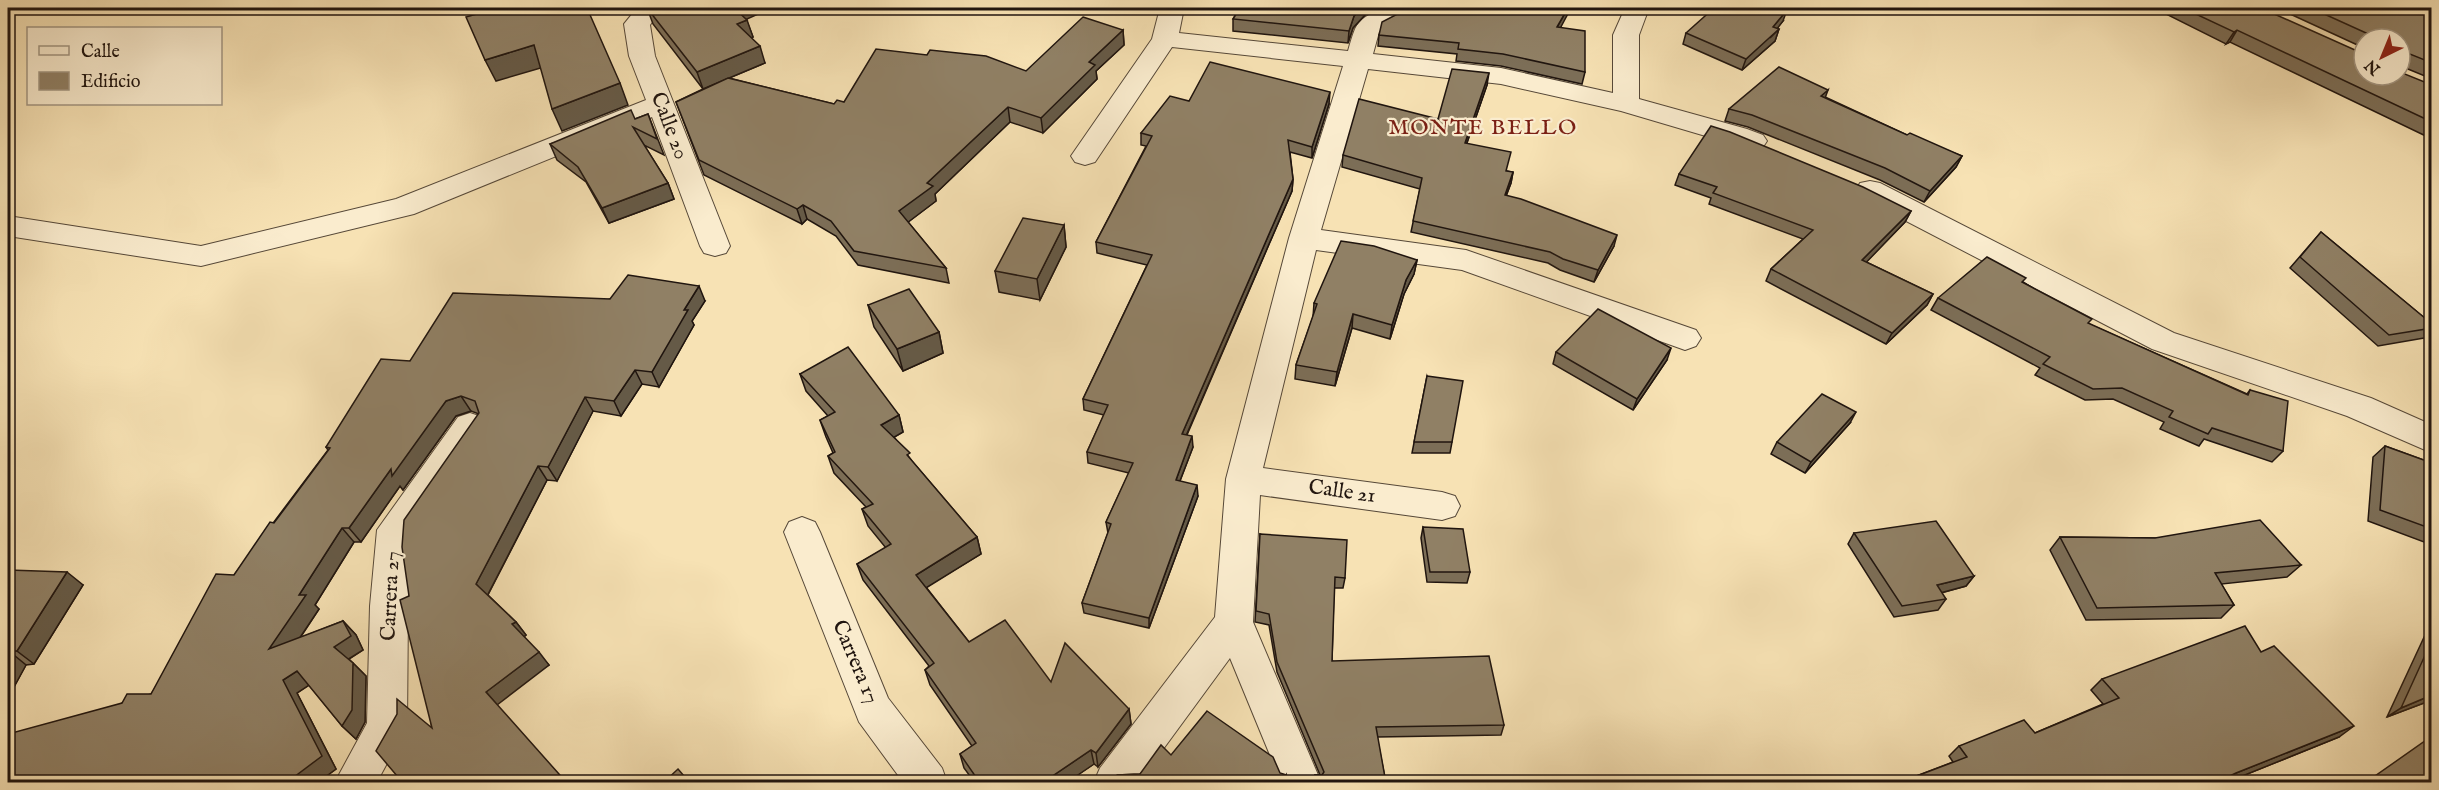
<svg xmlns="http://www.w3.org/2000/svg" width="2439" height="790" viewBox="0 0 2439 790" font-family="'IM FELL English',serif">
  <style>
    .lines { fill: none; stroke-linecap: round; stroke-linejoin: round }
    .minor-casing { stroke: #564838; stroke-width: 2 }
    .minor { fill: #faecce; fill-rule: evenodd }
    .wall { fill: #7c6e57; stroke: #20150f; stroke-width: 1.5 }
    .shaded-wall { fill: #655a47; stroke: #20150f; stroke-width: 1.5 }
    .building { fill: #908065; stroke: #20150f; stroke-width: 1.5 }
    .labels { text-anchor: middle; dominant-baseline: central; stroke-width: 4.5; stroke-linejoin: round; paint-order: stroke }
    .street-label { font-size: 21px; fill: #20150f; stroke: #faecce }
    .neighbourhood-label { font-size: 22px; letter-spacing: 1.5px; fill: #7a1f14; stroke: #faecce }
  </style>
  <rect width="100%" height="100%" fill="#f7e2b4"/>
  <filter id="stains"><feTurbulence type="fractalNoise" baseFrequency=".00333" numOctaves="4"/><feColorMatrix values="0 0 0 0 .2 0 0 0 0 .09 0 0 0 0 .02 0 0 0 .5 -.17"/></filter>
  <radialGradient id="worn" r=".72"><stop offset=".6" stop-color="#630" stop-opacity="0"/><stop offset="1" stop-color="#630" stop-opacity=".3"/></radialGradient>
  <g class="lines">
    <defs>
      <g id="minor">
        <path d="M637,8H662L650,25L655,56L730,246L726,253L715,256L704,253L700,246L652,117L414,214L201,266L8,236V216L201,246L396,199L646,100L629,56L624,24Z"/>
        <path d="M1160,8H1184L1179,33L1348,51C1350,44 1352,36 1355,29C1366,6 1400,8 1420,8C1416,14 1389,26 1379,32L1373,54L1501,68L1613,93V35L1625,8H1649L1639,35V99L1747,129L1763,135L1767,141L1763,147L1753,150L1621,111L1501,84L1368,69L1321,230L1466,250L1696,330L1701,338L1696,346L1685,350L1462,270L1316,250L1263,468L1442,492L1455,496L1460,506L1455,516L1442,520L1260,495L1253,622L1321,782H1281L1230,658L1139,782H1094L1100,768L1215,617L1226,479L1289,238L1343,66L1172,47L1095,162L1085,165L1075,162L1071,156L1152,39Z"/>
        <path d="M1870,181L1880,183L2174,333L2371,398L2432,425V453L2347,416L2152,349L1860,197L1856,190L1860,183Z"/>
        <path d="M470,413L482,417L487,426L413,533L408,606L407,726L377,782H335L367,723L370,606L377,530L458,417Z"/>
        <path d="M802,517L815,522L820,532L888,698L942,768L947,782H903L859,722L784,532L789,522Z"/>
      </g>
    </defs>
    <use href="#minor" class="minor-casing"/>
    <use href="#minor" class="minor"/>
  </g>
  <g class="wall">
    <path d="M647,8L746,19L753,37L751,38L765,63L729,78L834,104L844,102L1026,71L1123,30L1124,45L1096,71L1097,79L1043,133L1010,122L935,194L936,201L908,222L946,268L949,283L858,265L836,236L807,219L802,224L704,175L676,102L703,89L653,24Z"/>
    <path d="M1240,8H1387L1366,14L1353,28L1348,43L1233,31V19Z"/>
    <path d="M2170,8H2261L2364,75L2432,85V139L2230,42L2226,44L2166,14Z"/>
    <path d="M2277,8H2432V79L2403,67L2400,70V39H2364V48Z"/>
    <path d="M1783,21L1777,28L1779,29L1775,41L1742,70L1683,44L1686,33Z"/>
    <path d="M1561,27L1585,72L1582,84L1501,66L1456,61L1457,54L1378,46L1379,35Z"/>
    <path d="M1487,85L1467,143L1507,171L1513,172L1511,183L1506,196L1614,246L1594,282L1560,270L1548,263L1411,232L1420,189L1342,167L1343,155L1438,119Z"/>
    <path d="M1825,97L1907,135L1962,156L1956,167L1924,202L1880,180L1748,127L1725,121L1729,109Z"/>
    <path d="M1189,101L1329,104L1312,158L1290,152L1293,179L1292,191L1187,435L1193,447L1180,481L1198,496L1149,628L1084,613L1082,603L1108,533L1106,522L1129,473L1088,463L1087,452L1104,415L1084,410L1083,399L1147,265L1097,253L1096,242L1146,146L1141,145V133Z"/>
    <path d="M648,114L664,155L644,145L668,183L674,199L609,223L586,182L557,160L550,144L635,119Z"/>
    <path d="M1679,174L1911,211L1905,222L1866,262L1933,294L1927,305L1886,344L1766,281L1771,269L1803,239L1709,204L1711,198L1675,185Z"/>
    <path d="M1064,225L1066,247L1040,300L999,292L995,271Z"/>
    <path d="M2321,232L2432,324V331L2424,338L2378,346L2290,268Z"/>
    <path d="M1417,260L1414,274L1404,294L1390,339L1352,328L1335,386L1295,379L1296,365L1313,317L1314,303Z"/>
    <path d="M2023,282L2089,324L2247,394L2250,390L2283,451L2272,462L2204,439L2199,446L2160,429L2164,422L2113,399L2085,400L2035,375L2040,368L1931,310L1938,298Z"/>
    <path d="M610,299L705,301L692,321L694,325L659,387L642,384L621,416L593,411L557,481L547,480L488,595L516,622L526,635L524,637L549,665L432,728L409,596L479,414L471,411L456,416L403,490L400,486L361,542H354L315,605L319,609L300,638L343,621L356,635L363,650L349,659L366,676L365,722L356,739L342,726L309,685L297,693L336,769L317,783H8L122,703L151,694L234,575L328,450L326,447L410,361Z"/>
    <path d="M868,305L939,332L943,353L903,371L874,327Z"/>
    <path d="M1556,352L1667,360L1633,410L1553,364Z"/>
    <path d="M800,374L899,415L903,432L894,437L912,461L977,537L981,554L926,587L969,642L1051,682L1129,709L1131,724L1098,767L1094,764L1066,783H975L964,768L960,754L972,746L930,685L925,670L929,666L863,580L857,564L886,548L868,526L862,509L866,507L834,473L828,456L833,453L826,437L820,420L828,416L806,391Z"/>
    <path d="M1427,376L1452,442L1450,453H1412Z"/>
    <path d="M1850,423L1805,473L1771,454L1777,442Z"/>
    <path d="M2385,446L2432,463V545L2368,521L2373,457Z"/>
    <path d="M1423,527L1470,572L1467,583L1427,582L1421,538Z"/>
    <path d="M1854,533L1974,576L1966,586L1941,593L1946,599L1938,610L1894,617L1848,544Z"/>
    <path d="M1260,534L1345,578L1343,588H1334L1332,661L1504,725L1501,735L1377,737L1386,783H1314L1315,775H1320L1277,672L1269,625L1255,622Z"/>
    <path d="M2060,537L2155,538L2301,565L2287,577L2221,584L2234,605L2221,618L2086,620L2050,550Z"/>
    <path d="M8,570L83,585L34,664L26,665L8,698Z"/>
    <path d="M2432,620V700L2387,717Z"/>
    <path d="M2261,652L2339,737L2225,783H1898L1953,762L1949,756L1959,746L2035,733L2103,704L2091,690L2102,679Z"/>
    <path d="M1171,755L1286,775L1285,783H1119L1118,775L1140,774Z"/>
  </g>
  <g class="shaded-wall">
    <path d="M733,8H772L738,23Z"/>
    <path d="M1363,8H1384L1366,14L1353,28L1348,43L1349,31L1354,16Z"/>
    <path d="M1568,8H1571L1555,38L1557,27Z"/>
    <path d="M1787,10L1783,21L1770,38L1779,29L1775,41L1742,70L1746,59Z"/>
    <path d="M747,20L753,37L742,41L737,24Z"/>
    <path d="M1123,30L1124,45L1096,71L1097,79L1043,133L1041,118L1089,62Z"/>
    <path d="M2237,30L2230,42L2226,44L2234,32Z"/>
    <path d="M534,45L544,67L496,81L485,60Z"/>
    <path d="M760,46L765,63L703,89L697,72Z"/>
    <path d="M1489,73L1487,85L1463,154L1465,143Z"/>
    <path d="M620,83L628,105L562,131L552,109Z"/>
    <path d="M1828,90L1824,101L1821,96Z"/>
    <path d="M1330,92L1329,104L1312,158V147Z"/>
    <path d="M1008,107L1010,122L935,194L936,201L903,226L899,211L927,183Z"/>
    <path d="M1962,156L1956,167L1924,202L1930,191Z"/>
    <path d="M1513,172L1511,183L1502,207L1505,195Z"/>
    <path d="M1293,179L1292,191L1182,445V434Z"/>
    <path d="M668,183L674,199L609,223L602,208Z"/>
    <path d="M803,205L807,219L802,224L797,209Z"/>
    <path d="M1911,211L1905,222L1857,272L1862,260Z"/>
    <path d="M1064,225L1066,247L1040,300L1037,279Z"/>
    <path d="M1617,235L1614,246L1594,282L1598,270Z"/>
    <path d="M1417,260L1414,274L1404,294L1390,339L1392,325L1406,280Z"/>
    <path d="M699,286L705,301L692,321L694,325L659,387L652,372L684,310Z"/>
    <path d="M1933,294L1927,305L1886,344L1892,333Z"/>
    <path d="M1353,314L1352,328L1335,386L1337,372Z"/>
    <path d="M939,332L943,353L903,371L897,349Z"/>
    <path d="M1671,348L1667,360L1633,410L1637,399Z"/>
    <path d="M635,370L642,384L621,416L614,401Z"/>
    <path d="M461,396L471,411L456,416L403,490L400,486L361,542L349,528L391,469L446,401Z"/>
    <path d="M585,397L593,411L557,481L548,467Z"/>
    <path d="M1856,412L1850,423L1805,473L1811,462Z"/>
    <path d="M899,415L903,432L886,442L881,425Z"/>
    <path d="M1192,436L1193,447L1176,491V480Z"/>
    <path d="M538,466L547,480L486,598L476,584Z"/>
    <path d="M1197,485L1198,496L1149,628V618Z"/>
    <path d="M342,528L354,542L315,605L319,609L283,663L269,649L299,595Z"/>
    <path d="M977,537L981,554L921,591L916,575Z"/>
    <path d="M67,572L83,585L34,664L17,651Z"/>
    <path d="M1974,576L1966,586L1929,596L1937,585Z"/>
    <path d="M343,621L356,635L363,650L347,660L334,647Z"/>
    <path d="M516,622L526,635L522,638L512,624Z"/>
    <path d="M9,651L26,665L8,698V653Z"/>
    <path d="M539,652L549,665L497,705L486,692Z"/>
    <path d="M353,663L366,676L365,722L356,739L342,726Z"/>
    <path d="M297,671L311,684L297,693L336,769L317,783H286L283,680Z"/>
    <path d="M2432,695V700L2387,717L2401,708Z"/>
    <path d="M1129,709L1131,724L1098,767L1096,753Z"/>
    <path d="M2354,726L2339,737L2225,783H2215L2236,773Z"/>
    <path d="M1091,750L1094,764L1066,783H1042Z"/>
    <path d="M1286,775L1285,783H1280Z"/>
  </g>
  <g class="building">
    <path d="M498,8H587L620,83L552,109L534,45L485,60L466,17Z"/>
    <path d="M647,8H734L747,20L737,24L760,46L697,72Z"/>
    <path d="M1240,8H1363L1354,16L1349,31L1233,19Z"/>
    <path d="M1409,8H1568L1557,27L1585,31V72L1503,54L1458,49L1459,43L1379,35L1382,22Z"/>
    <path d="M1714,8H1780L1787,10L1773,27L1779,29L1746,59L1686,33Z"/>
    <path d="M2183,8H2261L2364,54V75H2400V72L2432,85V122L2237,30L2234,32Z"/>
    <path d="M2311,8H2432V63L2410,54L2407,56V61L2400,62V39H2375V37Z"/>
    <path d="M1083,17L1123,30L1089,62L1095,65L1041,118L1008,107L927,183L933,186L899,211L946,268L854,251L831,221L803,205L797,209L699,160L676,102L728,78L834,104L837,100L844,102L876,49L927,55L930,50L986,56L1026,71Z"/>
    <path d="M1210,62L1330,92L1312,147L1288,140L1293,179L1182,434L1192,436L1176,480L1197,485L1149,618L1082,603L1111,524L1106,522L1133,463L1087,452L1108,405L1083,399L1152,255L1096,242L1152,136L1141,133L1170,96L1189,101Z"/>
    <path d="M1779,67L1828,90L1821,96L1907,135L1910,133L1962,156L1930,191L1885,168L1752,115L1729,109Z"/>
    <path d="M1452,69L1489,73L1465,143L1511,152L1506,171L1513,172L1505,195L1521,199L1617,235L1598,270L1563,259L1550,252L1413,221L1422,178L1343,155L1359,99L1438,119Z"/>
    <path d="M631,110L635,119L648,114L657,139L633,127L668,183L602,208L578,167L550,144Z"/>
    <path d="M1711,126L1730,132L1863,187L1911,211L1862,260L1933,294L1892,333L1771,269L1813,230L1713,193L1717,187L1679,174Z"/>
    <path d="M1023,218L1064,225L1037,279L995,271Z"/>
    <path d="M2321,232L2432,324V328L2389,335L2300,257Z"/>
    <path d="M1341,241L1374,246L1417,260L1406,280L1392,325L1353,314L1337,372L1296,365L1317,304L1314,303Z"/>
    <path d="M1987,257L2026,278L2022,282L2092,319L2088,323L2248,395L2250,390L2288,401L2283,451L2212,428L2208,434L2169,417L2173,411L2122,388L2093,389L2043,364L2050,357L1938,298Z"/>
    <path d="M628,275L699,286L684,310H688L652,372L635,370L614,401L585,397L548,467L538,466L476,584L516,622L512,624L539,652L486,692L567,783H403L376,751L397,714V699L432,728L400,600L409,596L402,547L404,520L479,413L475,401L461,396L446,401L392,476L391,469L349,528H342L299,595H306L269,649L343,621L351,636L334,647L353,663L352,710L342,726L297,671L283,680L322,756L286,783H8V734L122,703L127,694H151L216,574L234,575L270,522L274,523L330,448L326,447L381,359L410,361L453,293L610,299Z"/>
    <path d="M909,289L939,332L897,349L868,305Z"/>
    <path d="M1598,309L1671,348L1637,399L1556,352Z"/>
    <path d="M848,347L899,415L881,425L910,453L907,455L977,537L916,575L969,642L1005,620L1051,682L1065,643L1129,709L1096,753L1091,750L1042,783H980L960,754L976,743L925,670L934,663L857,564L891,544L862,509L873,504L828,456L835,452L820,420L835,412L800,374Z"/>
    <path d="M1427,376L1463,381L1452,442H1414Z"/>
    <path d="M1822,394L1856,412L1811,462L1777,442Z"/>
    <path d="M2385,446L2432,463V529L2380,510Z"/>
    <path d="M2260,520L2301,565L2215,573L2234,605L2097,608L2060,537L2155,538Z"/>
    <path d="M1936,521L1974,576L1937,585L1946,599L1902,606L1854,533Z"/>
    <path d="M1423,527L1463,529L1470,572H1430Z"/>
    <path d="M1260,534L1347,540L1345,578L1335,577L1332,661L1489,656L1504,725L1376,727L1386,783H1316L1315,775H1322L1324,772L1277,662L1269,614L1256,611Z"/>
    <path d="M8,570L67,572L17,651H9L8,653Z"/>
    <path d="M2245,626L2261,652L2274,646L2354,726L2236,773L2215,783H1898L1967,757L1959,746L2024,720L2035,733L2119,698L2102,679Z"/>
    <path d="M2432,640V695L2401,708Z"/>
    <path d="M1207,711L1273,757L1280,773L1286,775L1280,783H1128L1118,775L1140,774L1161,745L1171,755Z"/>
    <path d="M2432,736V783H2365Z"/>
    <path d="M678,769L690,783H663Z"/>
  </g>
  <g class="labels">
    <g class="street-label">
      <text transform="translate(669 126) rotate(69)">Calle 20</text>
      <text transform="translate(1342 492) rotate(8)">Calle 21</text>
      <text transform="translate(391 596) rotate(-87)">Carrera 27</text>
      <text transform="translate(855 662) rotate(67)">Carrera 17</text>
    </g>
    <g class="neighbourhood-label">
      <text x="1483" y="128">MONTE BELLO</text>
    </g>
  </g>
  <rect width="2439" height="790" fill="none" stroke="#f7e2b4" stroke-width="30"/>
  <rect x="9" y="9" width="2421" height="772" fill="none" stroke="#20150f" stroke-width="3"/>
  <rect x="15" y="15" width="2409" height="760" fill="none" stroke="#20150f" stroke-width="1.5"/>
  <rect x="27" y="27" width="195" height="78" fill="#faecce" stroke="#a39682" stroke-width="1.5"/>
  <rect x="39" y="46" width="30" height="9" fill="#faecce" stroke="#a39682" stroke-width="1.5"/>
  <text x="81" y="57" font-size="18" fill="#20150f">Calle</text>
  <rect x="39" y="72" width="30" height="18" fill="#908065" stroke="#a39682" stroke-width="1.5"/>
  <text x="81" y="87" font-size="18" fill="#20150f">Edificio</text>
  <g transform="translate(2382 57) rotate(223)"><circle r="28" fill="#faecce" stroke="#a39682" stroke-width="1.5"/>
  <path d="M0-4.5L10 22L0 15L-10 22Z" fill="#8f2418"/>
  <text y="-9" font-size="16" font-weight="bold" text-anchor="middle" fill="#20150f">N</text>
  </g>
  <rect width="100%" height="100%" filter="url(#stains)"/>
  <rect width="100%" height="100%" fill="url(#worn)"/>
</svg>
